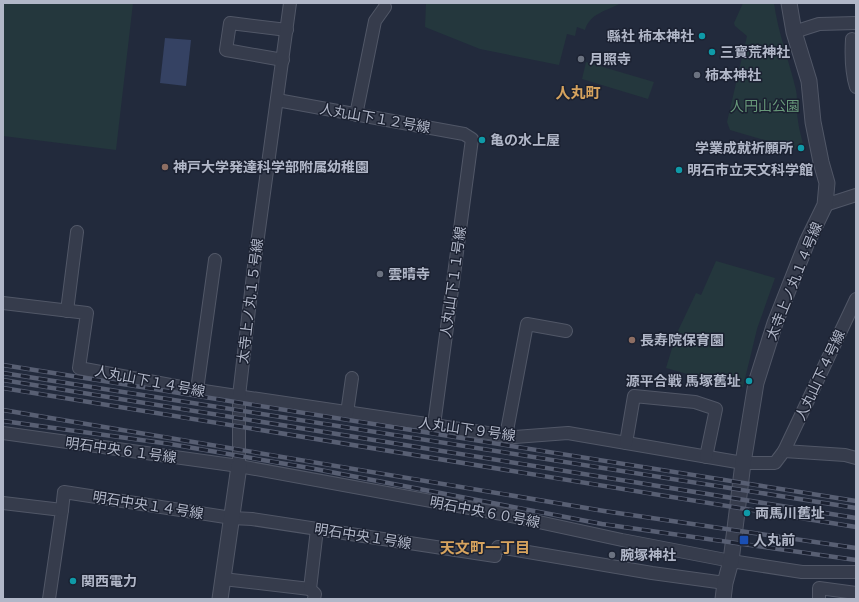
<svg xmlns="http://www.w3.org/2000/svg" width="859" height="602" viewBox="0 0 859 602" font-family="'Public Sans','Noto Sans JP',sans-serif">
  <style>
    .green { fill: #24373d }
    .water { fill: #354263 }
    .lines { fill: none; stroke-linecap: round; stroke-linejoin: round }
    .minor-casing { stroke: #515767; stroke-width: 14 }
    .tertiary-casing { stroke: #515767; stroke-width: 17 }
    .minor { stroke: #363c4c; stroke-width: 12 }
    .tertiary { stroke: #363c4c; stroke-width: 15 }
    .rail-casing { stroke: #585f73; stroke-width: 4.5 }
    .rail { stroke: #1b2131; stroke-width: 3; stroke-dasharray: 9; stroke-linecap: butt }
    .culture-dot { fill: #0f9aa8; stroke: #1b2131; stroke-width: 1.5 }
    .worship-dot { fill: #6b7280; stroke: #1b2131; stroke-width: 1.5 }
    .education-dot { fill: #8d6e63; stroke: #1b2131; stroke-width: 1.5 }
    .transit-dot { fill: #1a4fb4; stroke: #1b2131; stroke-width: 1.5 }
    .labels { text-anchor: middle; dominant-baseline: central; stroke-width: 3; stroke-linejoin: round; paint-order: stroke }
    .poi-label { font-size: 14px; font-weight: bold; fill: #b1b7c8; stroke: #1b2131; text-anchor: start }
    .park-label { font-size: 14px; fill: #68997a; stroke: #1b2131 }
    .street-label { font-size: 14px; fill: #b1b7c8; stroke: #1b2131 }
    .neighbourhood-label { font-size: 15px; font-weight: bold; fill: #d6a35e; stroke: #1b2131 }
  </style>
  <rect width="100%" height="100%" fill="#222a3c"/>
  <g class="green">
    <path d="M3,3H133L116,150L3,136Z"/>
    <path d="M426,3H621C607,11 590,13 585,30L577,27L575,36L567,34L559,65L480,49L425,27Z"/>
    <path d="M743,3H774C778,33 789,60 796,90C798,100 796,110 798,121C799,130 802,139 804,148L802,151L730,130L727,122L747,36L735,26L734,23Z"/>
    <path d="M586,62L654,82L648,99L582,79Z"/>
    <path d="M716,261L775,278L757,329L743,387L712,381L666,368L676,335L696,293L701,295Z"/>
  </g>
  <path class="water" d="M165,38L191,40L186,86L160,83Z"/>
  <g class="lines">
    <defs>
      <g id="minor">
        <path d="M794,32L819,24L856,23"/>
        <path d="M852,39C851,56 851,71 856,87"/>
        <path d="M283,60L226,50L230,23L287,30"/>
        <path d="M277,100L464,134L472,139L434,425"/>
        <path d="M356,115L375,21L385,7"/>
        <path d="M825,205L856,195"/>
        <path d="M3,303L87,313L79,368L197,390L515,437L568,433L743,463H775L784,451L845,455L856,458"/>
        <path d="M67,311L77,232"/>
        <path d="M197,390L215,260"/>
        <path d="M347,413L352,378"/>
        <path d="M3,433L239,466L502,514L622,540L731,561L802,572H856"/>
        <path d="M506,436L527,324L566,331"/>
        <path d="M626,443L634,396L695,402L716,409L706,457"/>
        <path d="M784,451L856,299"/>
        <path d="M239,466V396L254,266L290,3"/>
        <path d="M3,503L62,510L49,599"/>
        <path d="M62,510L64,492L232,518L252,519L495,556"/>
        <path d="M498,547L652,573L725,583"/>
        <path d="M223,579L310,589"/>
        <path d="M314,599L315,594L310,589L317,529"/>
        <path d="M819,599V588L856,593"/>
      </g>
      <g id="tertiary">
        <path d="M220,599L239,466"/>
        <path d="M723,599L725,583L731,561L743,463L756,383L775,323L807,242L825,205L827,183L821,162L813,122L809,81L794,32L789,3"/>
      </g>
    </defs>
    <use href="#minor" class="minor-casing"/>
    <use href="#tertiary" class="tertiary-casing"/>
    <use href="#minor" class="minor"/>
    <use href="#tertiary" class="tertiary"/>
    <defs>
      <g id="rail">
        <path d="M3,365L856,501"/>
        <path d="M3,373L856,508"/>
        <path d="M3,380L856,518"/>
        <path d="M3,388L856,527"/>
        <path d="M3,410L604,511L856,548"/>
        <path d="M3,421L170,444L315,469L602,524L856,560"/>
      </g>
    </defs>
    <use href="#rail" class="rail-casing"/>
    <use href="#rail" class="rail"/>
  </g>
  <g class="culture-dot">
    <circle cx="702" cy="36" r="4"/>
    <circle cx="712" cy="52" r="4"/>
    <circle cx="482" cy="140" r="4"/>
    <circle cx="801" cy="148" r="4"/>
    <circle cx="679" cy="170" r="4"/>
    <circle cx="749" cy="381" r="4"/>
    <circle cx="747" cy="513" r="4"/>
    <circle cx="73" cy="581" r="4"/>
  </g>
  <g class="worship-dot">
    <circle cx="581" cy="59" r="4"/>
    <circle cx="697" cy="75" r="4"/>
    <circle cx="380" cy="274" r="4"/>
    <circle cx="612" cy="555" r="4"/>
  </g>
  <g class="education-dot">
    <circle cx="165" cy="167" r="4"/>
    <circle cx="632" cy="340" r="4"/>
  </g>
  <rect class="transit-dot" x="739" y="535" width="10" height="10" rx="2"/>
  <g class="labels">
    <g class="poi-label">
      <text x="694" y="36" text-anchor="end">縣社 柿本神社</text>
      <text x="720" y="52">三寳荒神社</text>
      <text x="589" y="59">月照寺</text>
      <text x="705" y="75">柿本神社</text>
      <text x="490" y="140">亀の水上屋</text>
      <text x="793" y="148" text-anchor="end">学業成就祈願所</text>
      <text x="173" y="167">神戸大学発達科学部附属幼稚園</text>
      <text x="687" y="170">明石市立天文科学館</text>
      <text x="388" y="274">雲晴寺</text>
      <text x="640" y="340">長寿院保育園</text>
      <text x="741" y="381" text-anchor="end">源平合戦 馬塚舊址</text>
      <text x="755" y="513">両馬川舊址</text>
      <text x="753" y="540">人丸前</text>
      <text x="620" y="555">腕塚神社</text>
      <text x="81" y="581">関西電力</text>
    </g>
    <g class="park-label">
      <text x="765" y="106">人円山公園</text>
    </g>
    <g class="street-label">
      <text transform="translate(375 118) rotate(10)">人丸山下１２号線</text>
      <text transform="translate(794 281) rotate(-68)">太寺上ノ丸１４号線</text>
      <text transform="translate(453 282) rotate(-82)">人丸山下１１号線</text>
      <text transform="translate(250 301) rotate(-83)">太寺上ノ丸１５号線</text>
      <text transform="translate(820 375) rotate(-65)">人丸山下４号線</text>
      <text transform="translate(150 381) rotate(11)">人丸山下１４号線</text>
      <text transform="translate(467 429) rotate(8)">人丸山下９号線</text>
      <text transform="translate(121 450) rotate(8)">明石中央６１号線</text>
      <text transform="translate(148 505) rotate(9)">明石中央１４号線</text>
      <text transform="translate(485 512) rotate(11)">明石中央６０号線</text>
      <text transform="translate(363 536) rotate(9)">明石中央１号線</text>
    </g>
    <g class="neighbourhood-label">
      <text x="578" y="92">人丸町</text>
      <text x="485" y="547">天文町一丁目</text>
    </g>
  </g>
  <rect width="859" height="602" fill="none" stroke="#b1b7c8" stroke-width="8"/>
</svg>
